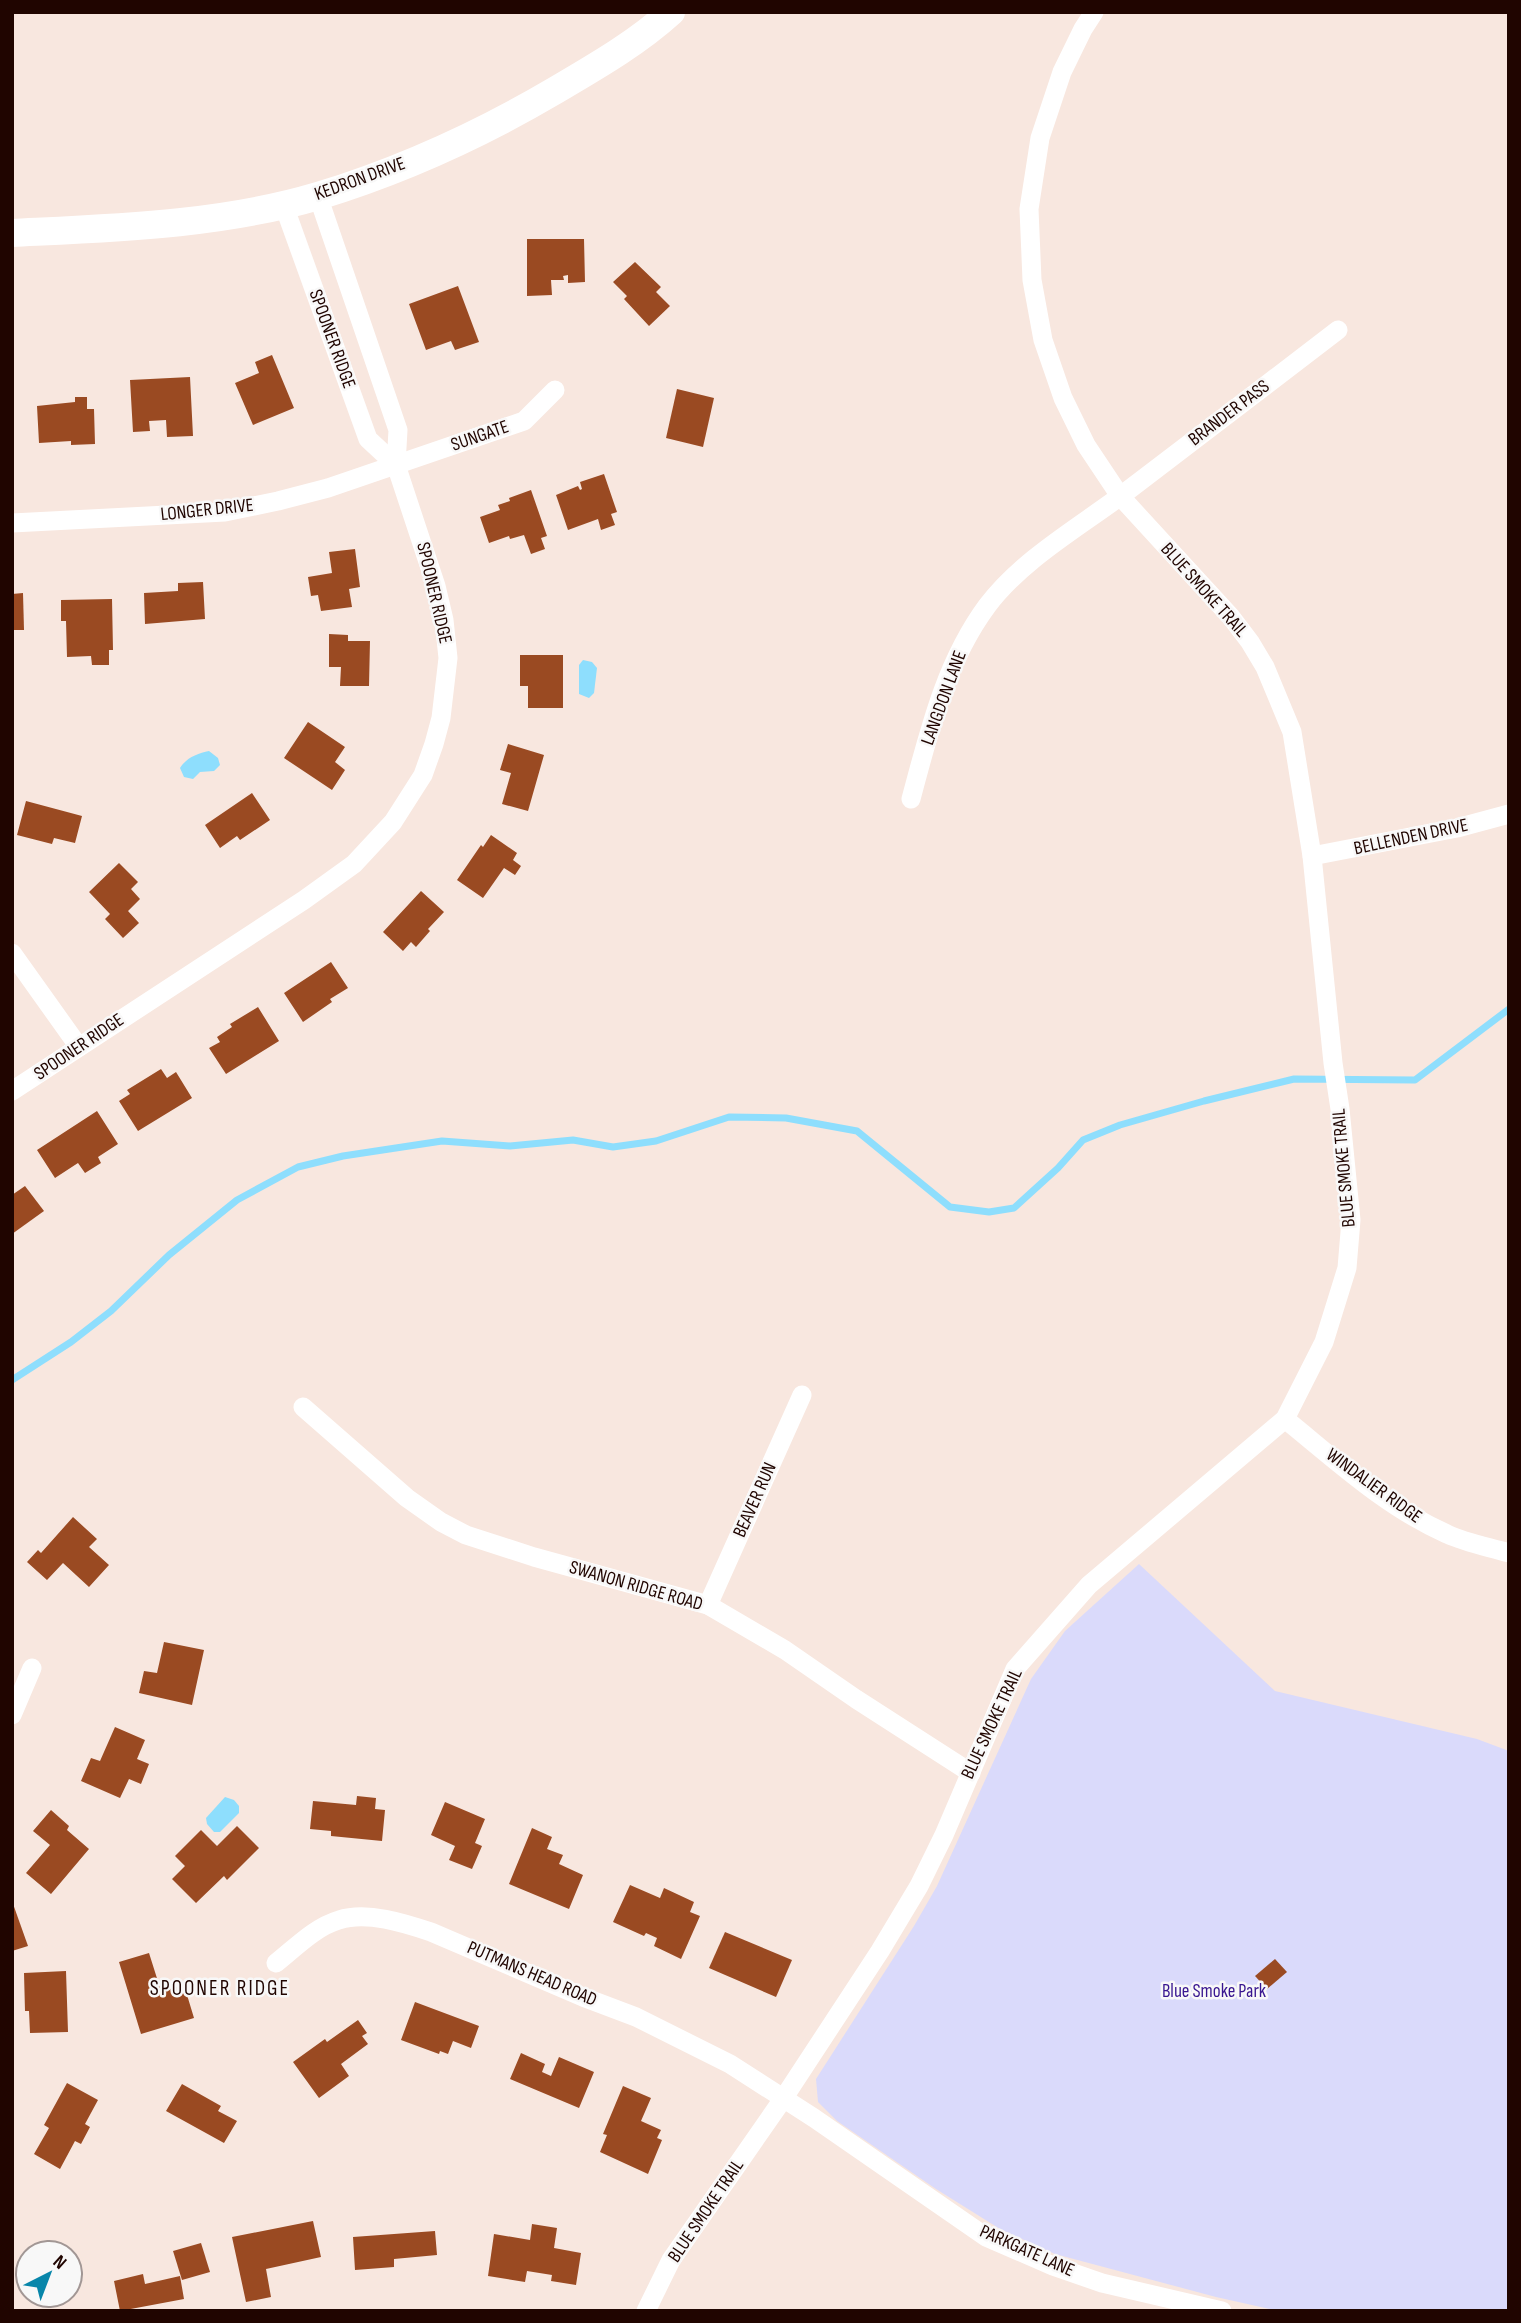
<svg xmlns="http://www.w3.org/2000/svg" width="1521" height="2323" viewBox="0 0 1521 2323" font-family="'Sofia Sans Condensed',sans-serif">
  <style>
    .green { fill: #dadafb }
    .water { fill: #8edefd }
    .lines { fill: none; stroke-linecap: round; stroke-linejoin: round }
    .stream { stroke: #8edefd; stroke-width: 7 }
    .building { fill: #9a4a22 }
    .street { stroke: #fff; stroke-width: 19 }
    .secondary { stroke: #fff; stroke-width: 28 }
    .labels { text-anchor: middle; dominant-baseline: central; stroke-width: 5; stroke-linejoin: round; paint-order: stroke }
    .street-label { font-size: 19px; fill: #200500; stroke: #f8f8f8 }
    .park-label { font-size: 19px; fill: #381690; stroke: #f8f8f8 }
    .neighbourhood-label { font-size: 21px; letter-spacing: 2px; fill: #200500; stroke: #f8f8f8 }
  </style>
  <rect width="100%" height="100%" fill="#f8e7df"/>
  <path class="green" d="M1139,1564L1275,1691L1477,1739L1509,1751V2311H1279L1216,2297L1055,2254L1000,2229L936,2189L837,2121L818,2102L816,2079L914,1926L937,1886L1031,1679L1065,1631Z"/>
  <g class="water">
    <path d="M583,660L592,662L597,668L594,693L589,698L579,694V665Z"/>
    <path d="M209,751L218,758L220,765L214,771L200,772L193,779L184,777L180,768C186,758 198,753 209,751Z"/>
    <path d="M225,1797L234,1800L239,1806V1813L220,1832H214L207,1824L206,1818Z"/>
  </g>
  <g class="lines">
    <path class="stream" d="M12,1380L71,1342L111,1311L169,1255L237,1200L298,1167L343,1156L442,1141L510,1146L573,1140L613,1147L656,1141L729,1117L786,1118L857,1131L950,1207L989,1212L1014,1208L1058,1168L1083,1140L1120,1125L1204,1101L1294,1079L1415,1080L1509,1009"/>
  </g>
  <g class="building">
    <path d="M527,239H584L585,282L568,283V275L563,276L564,280H551L552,295L527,296Z"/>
    <path d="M635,262L661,287L656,292L670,306L649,326L624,299L627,296L613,282Z"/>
    <path d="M458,286L479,342L455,350L451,341L426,350L409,304Z"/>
    <path d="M272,355L294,408L253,425L235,383L259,373L255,362Z"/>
    <path d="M190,377L193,436L167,437L166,420L149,421L150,431L133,432L130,380Z"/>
    <path d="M677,389L714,398L703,447L666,438Z"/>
    <path d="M75,397H87V409H94L95,444L71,445V441L39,443L37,406L75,402Z"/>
    <path d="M604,474L617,512L611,514L615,525L601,530L598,519L568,530L556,495L578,486L580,490L582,489L580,482Z"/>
    <path d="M531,490L547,536L541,538L545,549L531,554L524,535L510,539L509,536L489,543L480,517L500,510L498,505L510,501L509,498Z"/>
    <path d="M355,549L360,587L349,589L352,607L321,611L318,595L311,596L308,577L332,573L329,552Z"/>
    <path d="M203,582L205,619L145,624L144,593L178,591V583Z"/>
    <path d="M23,593L24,630H12V594Z"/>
    <path d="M112,599L113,650H109V665H92L91,656L67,657L66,621H61V600Z"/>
    <path d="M329,634L348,635V641H370L369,686H340L341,667H329Z"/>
    <path d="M520,655H563V708H528V686H520Z"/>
    <path d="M308,722L345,747L335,762L345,770L332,790L284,758Z"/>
    <path d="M508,744L544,755L528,811L502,804L511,773L500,770Z"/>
    <path d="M252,793L270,820L240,840L237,836L220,848L205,825Z"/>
    <path d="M26,801L82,816L75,843L54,838L52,844L17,835Z"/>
    <path d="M491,835L517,853L513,860L521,866L515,875L504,868L483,898L457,880L481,845L483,847Z"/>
    <path d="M119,863L138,882L131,889L140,899L128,911L139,923L123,938L105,919L110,914L89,892Z"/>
    <path d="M421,891L444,912L428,929L430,931L416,947L411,942L403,951L383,932Z"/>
    <path d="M331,962L348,988L330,999L332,1002L303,1022L284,993Z"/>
    <path d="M258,1007L279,1041L226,1074L209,1048L220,1042L217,1037L232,1027L230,1024Z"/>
    <path d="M161,1069L167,1078L176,1072L192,1098L138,1131L119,1101L130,1094L127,1090Z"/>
    <path d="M97,1111L118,1144L98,1157L101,1163L85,1173L78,1163L55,1178L37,1150Z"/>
    <path d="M25,1186L44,1211L12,1234V1195Z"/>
    <path d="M73,1517L97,1539L89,1547L109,1565L89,1587L63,1563L47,1580L27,1562L38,1550L41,1553Z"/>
    <path d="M164,1642L204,1650L192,1705L139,1693L144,1671L157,1673Z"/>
    <path d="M115,1727L145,1740L137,1759L149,1764L141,1784L129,1779L120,1798L81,1781L91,1758L100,1761Z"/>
    <path d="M357,1796L376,1798L375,1809L385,1810L382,1841L331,1836V1831L310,1829L313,1801L356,1805Z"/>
    <path d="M445,1802L485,1819L475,1843L482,1846L472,1869L449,1860L455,1846L431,1835Z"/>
    <path d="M51,1810L69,1826L67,1830L89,1849L51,1894L26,1873L50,1845L33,1831Z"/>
    <path d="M237,1826L259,1848L227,1880L224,1876L196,1903L172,1879L185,1866L175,1856L201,1830L217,1846Z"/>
    <path d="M532,1828L552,1837L547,1849L563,1855L559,1864L583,1875L569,1909L509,1884Z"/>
    <path d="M630,1885L660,1898L664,1888L694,1902L690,1912L700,1916L681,1959L654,1946L657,1938L646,1933L644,1936L613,1922Z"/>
    <path d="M12,1901L28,1946L12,1951Z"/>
    <path d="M725,1932L792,1960L776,1997L709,1968Z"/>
    <path d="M149,1953L161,1991L184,1985L194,2018L141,2034L119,1962Z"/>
    <path d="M1275,1959L1287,1972L1267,1989L1255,1976Z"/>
    <path d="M66,1971L68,2032L30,2033L29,2011H25L24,1973Z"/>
    <path d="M415,2002L479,2026L471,2048L453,2041L448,2054L440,2051L439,2054L401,2040Z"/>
    <path d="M358,2020L367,2033L362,2036L368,2044L341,2064L349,2076L319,2098L293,2062L325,2039L327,2042Z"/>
    <path d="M521,2053L545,2064L542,2072L551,2076L559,2057L594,2072L579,2108L510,2079Z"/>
    <path d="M67,2083L98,2100L85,2124L90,2127L81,2144L75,2141L60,2169L34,2154L49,2128L44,2125Z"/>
    <path d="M182,2084L221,2106L218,2111L237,2121L224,2143L166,2111Z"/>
    <path d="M623,2086L651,2098L641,2121L661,2130L657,2138L662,2140L648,2174L600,2152L607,2135L603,2134Z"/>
    <path d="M313,2221L321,2257L266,2269L271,2297L246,2302L232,2237Z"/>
    <path d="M532,2224L557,2228L554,2248L581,2253L576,2285L551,2281L552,2275L527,2271L525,2282L488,2276L494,2234L530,2240Z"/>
    <path d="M435,2231L437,2255L394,2259V2267L355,2270L353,2237Z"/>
    <path d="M201,2243L210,2272L182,2280L173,2251Z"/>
    <path d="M143,2274L145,2284L180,2276L184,2299L120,2311L114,2281Z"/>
  </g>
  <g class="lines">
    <g class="street">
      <path d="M283,203L368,439L396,465"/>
      <path d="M12,523L225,512L278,501L328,488L524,421L555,390"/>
      <path d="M911,799C929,732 945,663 987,606C1022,560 1076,529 1122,495C1195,440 1266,385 1338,330"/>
      <path d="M1312,856L1457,828L1509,814"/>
      <path d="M12,953L79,1047"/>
      <path d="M12,1091L304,900L354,864L393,822L423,775L434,744L441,718L448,658L444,620L436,586L396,465L398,430L318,196"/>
      <path d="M303,1407L407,1498L441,1522L466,1535L534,1557L708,1605L785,1650L856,1699L971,1773"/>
      <path d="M1285,1419C1337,1461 1386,1507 1447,1534C1466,1543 1489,1547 1509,1553"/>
      <path d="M708,1605L802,1395"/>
      <path d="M12,1715L32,1668"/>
      <path d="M276,1963C295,1948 315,1927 339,1920C367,1911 404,1923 431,1932L583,1997L636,2017L730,2064L814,2118L986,2237L1053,2266L1102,2283L1222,2311"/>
      <path d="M646,2311L671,2260L783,2099L880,1951L919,1886L944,1835L1015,1669L1089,1585L1285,1419L1324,1342L1347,1268L1351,1220L1340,1109L1333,1063L1312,856L1292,732L1265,667L1250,642L1231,617L1120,496L1086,445L1063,398L1043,340L1032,280L1029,209L1040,138L1062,72L1083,29L1094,12"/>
    </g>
    <path class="secondary" d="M12,233C113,228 221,225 318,196C400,171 483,133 556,90C595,67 637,43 671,12"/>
  </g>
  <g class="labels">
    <g class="street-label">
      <text transform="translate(360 179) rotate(-20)">KEDRON DRIVE</text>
      <text transform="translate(332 339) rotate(70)">SPOONER RIDGE</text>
      <text transform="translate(1229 413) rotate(-37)">BRANDER PASS</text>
      <text transform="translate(480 436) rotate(-19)">SUNGATE</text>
      <text transform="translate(207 510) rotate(-6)">LONGER DRIVE</text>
      <text transform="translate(1204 590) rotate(48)">BLUE SMOKE TRAIL</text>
      <text transform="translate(434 593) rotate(77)">SPOONER RIDGE</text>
      <text transform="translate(944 698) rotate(-70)">LANGDON LANE</text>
      <text transform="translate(1411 837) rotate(-12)">BELLENDEN DRIVE</text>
      <text transform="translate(79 1047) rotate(-34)">SPOONER RIDGE</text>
      <text transform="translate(1344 1168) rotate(-95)">BLUE SMOKE TRAIL</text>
      <text transform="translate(1374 1486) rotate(36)">WINDALIER RIDGE</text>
      <text transform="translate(755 1500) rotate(-66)">BEAVER RUN</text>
      <text transform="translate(636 1586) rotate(16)">SWANON RIDGE ROAD</text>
      <text transform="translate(992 1724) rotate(-65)">BLUE SMOKE TRAIL</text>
      <text transform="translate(532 1974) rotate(23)">PUTMANS HEAD ROAD</text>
      <text transform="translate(706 2211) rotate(-56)">BLUE SMOKE TRAIL</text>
      <text transform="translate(1027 2251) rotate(24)">PARKGATE LANE</text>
    </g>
    <g class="park-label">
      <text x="1214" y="1991">Blue Smoke Park</text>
    </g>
    <g class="neighbourhood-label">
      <text x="220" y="1988">SPOONER RIDGE</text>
    </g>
  </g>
  <rect width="1521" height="2323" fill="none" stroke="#200500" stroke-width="28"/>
  <g transform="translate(49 2274) rotate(42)"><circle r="33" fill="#f8f8f8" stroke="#a29795" stroke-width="2"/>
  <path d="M0-5L12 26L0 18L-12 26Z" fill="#0886aa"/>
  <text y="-10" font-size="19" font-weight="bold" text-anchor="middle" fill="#200500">N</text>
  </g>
</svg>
